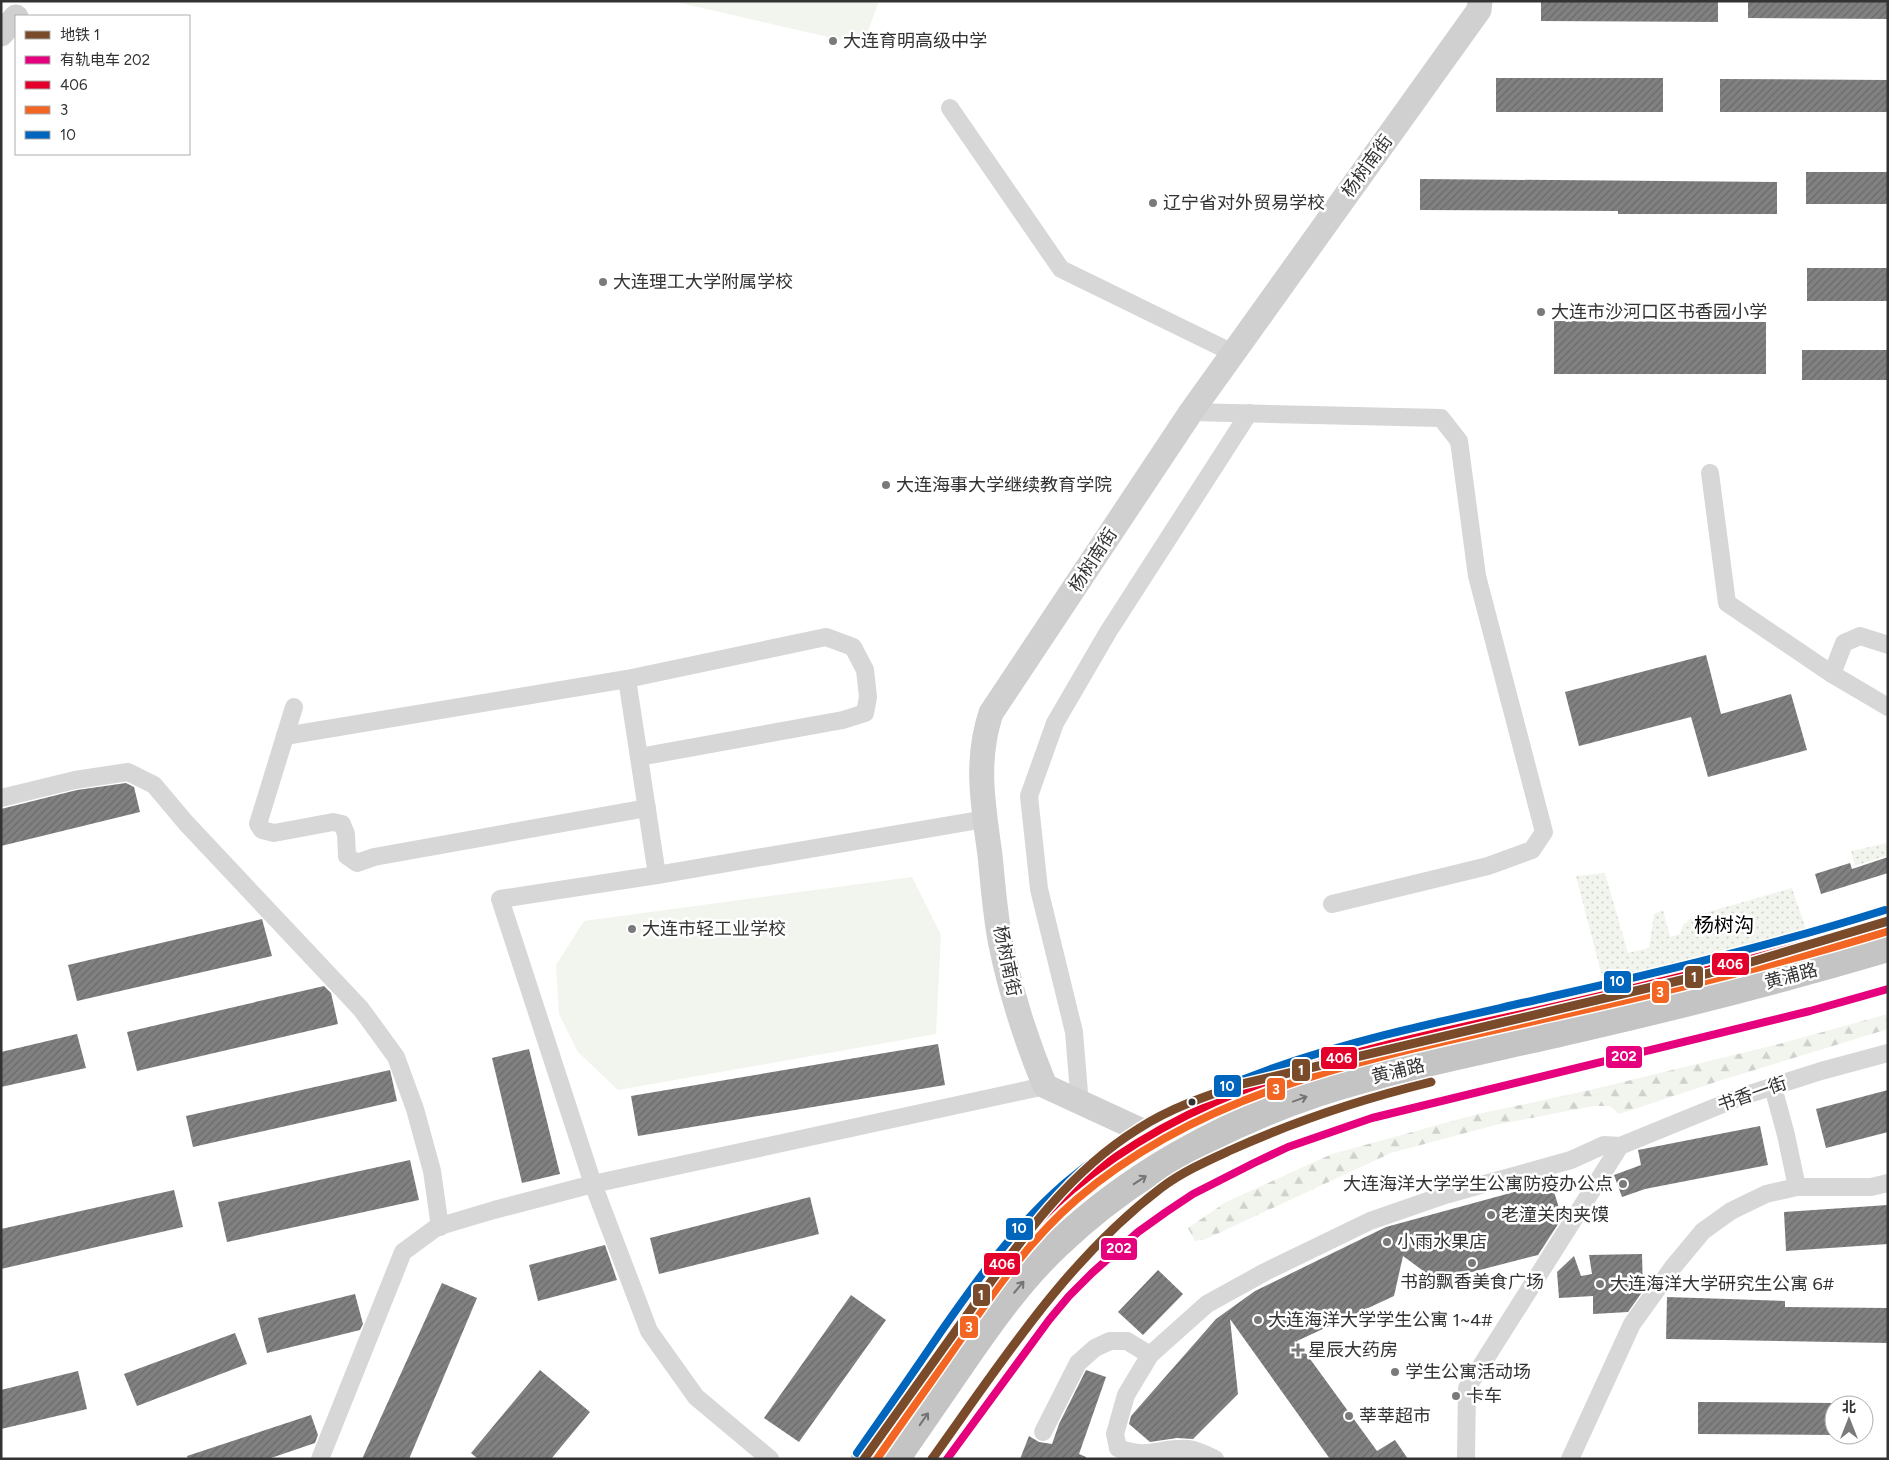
<svg xmlns="http://www.w3.org/2000/svg" width="1889" height="1460" viewBox="0 0 1889 1460" font-family="Figtree,'Noto Sans SC',sans-serif">
  <style>
    .grass { fill: url(#grass-dots) }
    .forest { fill: url(#forest-firs) }
    .garden { fill: #f1f5ed }
    .building { fill: url(#building-hatch) }
    .lines { fill: none; stroke-linecap: round; stroke-linejoin: round }
    .street { stroke: #d7d7d7; stroke-width: 18 }
    .secondary { stroke: #d0d0d0; stroke-width: 25 }
    .highway { stroke: #c4c4c4; stroke-width: 28 }
    .bus-1-casing { stroke: #fff; stroke-width: 11 }
    .bus-2-casing { stroke: #fff; stroke-width: 11 }
    .bus-3-casing { stroke: #fff; stroke-width: 11 }
    .bus-1 { stroke: #e4002b; stroke-width: 8 }
    .bus-2 { stroke: #f26522; stroke-width: 8 }
    .bus-3 { stroke: #0065bd; stroke-width: 8 }
    .tram-1-casing { stroke: #fff; stroke-width: 11 }
    .tram-1 { stroke: #e5007d; stroke-width: 8 }
    .metro-1-casing { stroke: #fff; stroke-width: 12 }
    .metro-1 { stroke: #7a4b2a; stroke-width: 9 }
    .oneway { stroke: #747474 }
    .poi-dot { fill: #7a7a7a; stroke: #fff; stroke-width: 2 }
    .bus-dot { fill: #333; stroke: #fff; stroke-width: 2 }
    .labels { text-anchor: middle; dominant-baseline: central; stroke-width: 5; stroke-linejoin: round; paint-order: stroke }
    .poi-label { font-size: 18px; fill: #333; stroke: #fff; text-anchor: start }
    .street-label { font-size: 18px; fill: #333; stroke: #fff }
    .quarter-label { font-size: 20px; fill: #000; stroke: #fff }
    .line-badge { stroke: #fff; stroke-width: 2 }
    .badge-label { font-size: 14px; text-anchor: middle; font-weight: bold; fill: #fff }
  </style>
  <defs>
    <pattern id="grass-dots" width="8" height="8" patternUnits="userSpaceOnUse" patternTransform="scale(1.25)"><rect width="8" height="8" fill="#f1f5ed"/><path d="M2 2h.1M6 6h.1" fill="none" stroke="#cfd2cc" stroke-width="1.8" stroke-linecap="round"/></pattern>
    <pattern id="forest-firs" width="22" height="20" patternUnits="userSpaceOnUse" patternTransform="scale(1.25)"><rect width="22" height="20" fill="#f1f5ed"/><path d="M5 1l3.5 6h-7zM16 11l3.5 6h-7z" fill="#cfd2cc"/></pattern>
    <pattern id="building-hatch" width="6" height="6" patternUnits="userSpaceOnUse" patternTransform="scale(1.25)"><rect width="6" height="6" fill="#818181"/><path d="M-1 1l2-2M0 6l6-6M5 7l2-2" fill="none" stroke="#6a6a6a"/></pattern>
  </defs>
  <rect width="100%" height="100%" fill="#fff"/>
  <g class="grass">
    <path d="M1888,843V855L1855,866L1851,851Z"/>
    <path d="M1605,873L1628,953L1649,948L1654,914L1663,910L1670,937L1680,934L1683,925L1694,916L1792,888L1807,932L1604,984L1576,876Z"/>
  </g>
  <path class="forest" d="M1888,1014V1029L1725,1079L1619,1114L1610,1106H1593L1495,1125L1391,1153L1206,1239L1195,1241L1188,1228L1226,1202L1332,1154L1478,1114L1590,1090L1775,1045Z"/>
  <g class="garden">
    <path d="M672,1H879L863,45Z"/>
    <path d="M912,877L941,935L936,1034L618,1090L578,1052L559,1014L556,965L584,921Z"/>
  </g>
  <g class="building">
    <path d="M1541,1H1718V22L1541,21Z"/>
    <path d="M1748,1H1888V19L1748,18Z"/>
    <rect x="1496" y="78" width="167" height="34"/>
    <path d="M1720,79L1888,80V112H1720Z"/>
    <rect x="1806" y="172" width="82" height="32"/>
    <path d="M1420,179L1777,182V214H1618V211L1420,210Z"/>
    <rect x="1807" y="268" width="81" height="33"/>
    <path d="M1554,321L1766,322V374H1554Z"/>
    <rect x="1802" y="350" width="86" height="30"/>
    <path d="M1706,655L1721,714L1791,694L1807,750L1708,777L1691,717L1579,746L1565,692Z"/>
    <path d="M126,783L134,787L140,812L1,846V809L77,790Z"/>
    <path d="M1888,857V873L1821,894L1815,874L1850,863L1852,869Z"/>
    <path d="M262,919L272,956L77,1001L68,965Z"/>
    <path d="M324,986L331,993L338,1024L137,1071L127,1032Z"/>
    <path d="M77,1034L86,1068L1,1087V1052Z"/>
    <path d="M938,1044L945,1085L638,1136L631,1096Z"/>
    <path d="M529,1049L560,1174L522,1183L492,1058Z"/>
    <path d="M390,1070L397,1101L193,1147L186,1116Z"/>
    <path d="M1888,1090V1132L1826,1148L1816,1109Z"/>
    <path d="M1760,1126L1768,1165L1645,1189L1622,1197L1614,1175L1641,1165L1638,1150Z"/>
    <path d="M410,1160L419,1200L227,1242L218,1202Z"/>
    <path d="M1551,1182L1562,1218L1538,1255L1437,1281L1403,1256L1394,1296L1297,1341L1377,1451L1395,1440L1408,1459H1330L1230,1319L1238,1394L1193,1439L1177,1438L1150,1442L1129,1424L1131,1416L1216,1319L1255,1291L1386,1227Z"/>
    <path d="M174,1190L183,1227L1,1269V1229Z"/>
    <path d="M810,1197L819,1234L659,1274L650,1238Z"/>
    <path d="M1888,1205V1244L1786,1251L1784,1212Z"/>
    <path d="M605,1245L617,1280L538,1301L529,1265Z"/>
    <path d="M1642,1254L1643,1291L1628,1312L1593,1314V1296L1559,1298L1557,1272L1574,1256L1581,1276L1592,1274L1589,1255Z"/>
    <path d="M1158,1270L1183,1294L1143,1335L1118,1312Z"/>
    <path d="M442,1283L477,1298L409,1459H362Z"/>
    <path d="M355,1294L363,1324L360,1330L267,1353L258,1318Z"/>
    <path d="M851,1295L886,1320L799,1442L764,1418Z"/>
    <path d="M1667,1297L1785,1301V1307L1888,1308V1343L1666,1339Z"/>
    <path d="M235,1333L247,1364L137,1406L124,1374Z"/>
    <path d="M540,1370L590,1412L551,1459H478L471,1453Z"/>
    <path d="M1086,1370L1106,1377L1079,1454L1086,1457V1459H1020L1029,1436L1039,1442L1052,1444L1059,1424Z"/>
    <path d="M78,1371L87,1409L1,1429V1390Z"/>
    <path d="M1698,1402L1834,1403V1435L1698,1434Z"/>
    <path d="M311,1415L318,1435L315,1443L268,1459H188L187,1456Z"/>
  </g>
  <g class="lines">
    <g class="street">
      <path d="M950,108L1061,269L1233,353"/>
      <path d="M1191,412L1441,418L1459,441L1477,576L1544,832L1532,850L1488,866L1332,904"/>
      <path d="M1710,473L1727,603L1832,674L1888,707"/>
      <path d="M1832,674L1844,643L1860,636L1888,645"/>
      <path d="M627,679L657,875"/>
      <path d="M294,707L258,824L262,830L274,833L333,822L342,824L346,834L347,856L357,863L374,857L647,808"/>
      <path d="M285,736L627,679L826,637L853,647L865,670L868,697L865,713L843,720L639,757"/>
      <path d="M1,798L75,780L128,772L154,785L186,823L361,1009L396,1057L415,1109L432,1171L440,1227"/>
      <path d="M1773,1087L1786,1135L1797,1187"/>
      <path d="M1079,1093L1074,1032L1039,889L1029,796L1055,723L1108,632L1249,413"/>
      <path d="M1043,1432L1078,1363L1095,1348L1110,1341H1127L1150,1355"/>
      <path d="M320,1459L403,1252L437,1227L494,1210L593,1184L1045,1086"/>
      <path d="M770,1459L696,1397L649,1331L593,1184L500,899L657,875L985,819"/>
      <path d="M1215,1459C1207,1455 1197,1450 1188,1449C1160,1447 1149,1460 1118,1448L1115,1434L1126,1395L1150,1355L1207,1304L1265,1272L1370,1221L1445,1195L1571,1160L1604,1145L1620,1146L1740,1097L1821,1071L1888,1053"/>
      <path d="M1466,1459L1467,1388L1620,1146"/>
      <path d="M1570,1459L1632,1324L1673,1267L1703,1231L1731,1211L1766,1194L1797,1187H1871L1888,1183"/>
    </g>
    <g class="secondary">
      <path d="M1,34L16,17"/>
      <path d="M1149,1134L1045,1086C1026,1040 1011,993 1001,945C995,915 993,885 990,855C983,805 975,761 991,713L1191,412L1479,10L1480,1"/>
    </g>
    <g class="highway">
      <path d="M865,1459C894,1417 923,1376 952,1334C988,1282 1023,1232 1072,1190C1194,1084 1342,1055 1494,1020C1626,990 1759,962 1888,920"/>
      <path d="M896,1459C918,1427 940,1395 962,1363C991,1321 1020,1280 1057,1245C1130,1175 1222,1125 1317,1093C1400,1066 1487,1050 1572,1030C1678,1006 1783,979 1888,948"/>
    </g>
    <defs>
      <path id="bus-1" d="M865,1459C893,1419 921,1379 948,1339C985,1286 1022,1232 1072,1190C1208,1075 1384,1045 1553,1007C1666,981 1778,954 1888,920"/>
      <path id="bus-2" d="M877,1459C903,1421 930,1384 956,1346C992,1294 1029,1240 1077,1199C1210,1085 1386,1055 1552,1017C1665,992 1777,965 1888,931"/>
      <path id="bus-3" d="M857,1453C885,1413 913,1373 940,1333C977,1280 1015,1226 1065,1183C1200,1067 1379,1036 1549,997C1662,972 1774,945 1885,910"/>
    </defs>
    <use href="#bus-1" class="bus-1-casing"/>
    <use href="#bus-2" class="bus-2-casing"/>
    <use href="#bus-3" class="bus-3-casing"/>
    <use href="#bus-1" class="bus-1"/>
    <use href="#bus-2" class="bus-2"/>
    <use href="#bus-3" class="bus-3"/>
    <defs>
      <path id="tram-1" d="M947,1459L1049,1320L1069,1296L1092,1273L1138,1232L1166,1212L1193,1194L1254,1163L1288,1147L1372,1118L1810,1011L1888,989"/>
    </defs>
    <use href="#tram-1" class="tram-1-casing"/>
    <use href="#tram-1" class="tram-1"/>
    <defs>
      <g id="metro-1">
        <path d="M864,1459C900,1408 936,1358 972,1308C1020,1241 1067,1173 1138,1129C1170,1108 1206,1096 1242,1084L1690,978L1741,965L1888,921"/>
        <path d="M932,1459C1001,1363 1066,1260 1161,1188C1182,1172 1207,1161 1231,1150C1295,1121 1362,1099 1431,1082"/>
      </g>
    </defs>
    <use href="#metro-1" class="metro-1-casing"/>
    <use href="#metro-1" class="metro-1"/>
  </g>
  <defs><path id="oneway-shaft" d="M-6 0H5M1.5-3L5.5 0L1.5 3" fill="none" stroke-width="1.6" stroke-linecap="round" stroke-linejoin="round" transform="scale(1.25)"/></defs>
  <g class="oneway">
    <use href="#oneway-shaft" transform="translate(1300 1099) rotate(-20)"/>
    <use href="#oneway-shaft" transform="translate(1140 1180) rotate(-33)"/>
    <use href="#oneway-shaft" transform="translate(1019 1287) rotate(-50)"/>
    <use href="#oneway-shaft" transform="translate(924 1419) rotate(-55)"/>
  </g>
  <g class="poi-dot">
    <circle cx="833" cy="41" r="5"/>
    <circle cx="1153" cy="203" r="5"/>
    <circle cx="603" cy="282" r="5"/>
    <circle cx="1541" cy="312" r="5"/>
    <circle cx="886" cy="485" r="5"/>
    <circle cx="632" cy="929" r="5"/>
    <circle cx="1623" cy="1184" r="5"/>
    <circle cx="1491" cy="1215" r="5"/>
    <circle cx="1387" cy="1242" r="5"/>
    <circle cx="1472" cy="1263" r="5"/>
    <circle cx="1600" cy="1284" r="5"/>
    <circle cx="1258" cy="1320" r="5"/>
    <path d="M1295.5 1342.5h5v5h5v5h-5v5h-5v-5h-5v-5h5z"/>
    <circle cx="1395" cy="1372" r="5"/>
    <circle cx="1456" cy="1396" r="5"/>
    <circle cx="1349" cy="1416" r="5"/>
  </g>
  <circle class="bus-dot" cx="1192" cy="1102" r="4.5"/>
  <g class="labels">
    <g class="poi-label">
      <text x="843" y="41">大连育明高级中学</text>
      <text x="1163" y="203">辽宁省对外贸易学校</text>
      <text x="613" y="282">大连理工大学附属学校</text>
      <text x="1551" y="312">大连市沙河口区书香园小学</text>
      <text x="896" y="485">大连海事大学继续教育学院</text>
      <text x="642" y="929">大连市轻工业学校</text>
      <text x="1613" y="1184" text-anchor="end">大连海洋大学学生公寓防疫办公点</text>
      <text x="1501" y="1215">老潼关肉夹馍</text>
      <text x="1397" y="1242">小雨水果店</text>
      <text x="1472" y="1282" text-anchor="middle">书韵飘香美食广场</text>
      <text x="1610" y="1284">大连海洋大学研究生公寓 6#</text>
      <text x="1268" y="1320">大连海洋大学学生公寓 1~4#</text>
      <text x="1308" y="1350">星辰大药房</text>
      <text x="1405" y="1372">学生公寓活动场</text>
      <text x="1466" y="1396">卡车</text>
      <text x="1359" y="1416">莘莘超市</text>
    </g>
    <g class="street-label">
      <text transform="translate(1367 166) rotate(-54)">杨树南街</text>
      <text transform="translate(1093 560) rotate(-57)">杨树南街</text>
      <text transform="translate(1007 961) rotate(78)">杨树南街</text>
      <text transform="translate(1791 976) rotate(-15)">黄浦路</text>
      <text transform="translate(1398 1071) rotate(-14)">黄浦路</text>
      <text transform="translate(1752 1094) rotate(-19)">书香一街</text>
    </g>
    <g class="quarter-label">
      <text x="1724" y="925">杨树沟</text>
    </g>
  </g>
  <g class="line-badge">
    <rect x="1711" y="952" width="39" height="24" rx="5" fill="#e4002b"/>
    <rect x="1684" y="965" width="20" height="24" rx="5" fill="#7a4b2a"/>
    <rect x="1603" y="970" width="29" height="24" rx="5" fill="#0065bd"/>
    <rect x="1651" y="980" width="19" height="24" rx="5" fill="#f26522"/>
    <rect x="1605" y="1045" width="38" height="24" rx="5" fill="#e5007d"/>
    <rect x="1320" y="1046" width="38" height="24" rx="5" fill="#e4002b"/>
    <rect x="1291" y="1058" width="20" height="24" rx="5" fill="#7a4b2a"/>
    <rect x="1213" y="1074" width="29" height="24" rx="5" fill="#0065bd"/>
    <rect x="1266" y="1077" width="20" height="24" rx="5" fill="#f26522"/>
    <rect x="1005" y="1217" width="29" height="24" rx="5" fill="#0065bd"/>
    <rect x="1100" y="1237" width="38" height="24" rx="5" fill="#e5007d"/>
    <rect x="983" y="1252" width="38" height="24" rx="5" fill="#e4002b"/>
    <rect x="972" y="1283" width="19" height="24" rx="5" fill="#7a4b2a"/>
    <rect x="959" y="1315" width="20" height="24" rx="5" fill="#f26522"/>
  </g>
  <g class="badge-label">
    <text x="1730" y="969">406</text>
    <text x="1694" y="982">1</text>
    <text x="1617" y="986">10</text>
    <text x="1660" y="997">3</text>
    <text x="1624" y="1061">202</text>
    <text x="1339" y="1063">406</text>
    <text x="1301" y="1075">1</text>
    <text x="1227" y="1091">10</text>
    <text x="1276" y="1094">3</text>
    <text x="1019" y="1233">10</text>
    <text x="1119" y="1253">202</text>
    <text x="1002" y="1269">406</text>
    <text x="981" y="1300">1</text>
    <text x="969" y="1332">3</text>
  </g>
  <rect width="1889" height="1460" fill="none" stroke="#333333" stroke-width="5"/>
  <rect x="15" y="15" width="175" height="140" fill="#ffffff" stroke="#adadad"/>
  <rect x="25" y="31" width="25" height="8" fill="#7a4b2a" stroke="#adadad"/>
  <text x="60" y="40" font-size="15" fill="#333333">地铁 1</text>
  <rect x="25" y="56" width="25" height="8" fill="#e5007d" stroke="#adadad"/>
  <text x="60" y="65" font-size="15" fill="#333333">有轨电车 202</text>
  <rect x="25" y="81" width="25" height="8" fill="#e4002b" stroke="#adadad"/>
  <text x="60" y="90" font-size="15" fill="#333333">406</text>
  <rect x="25" y="106" width="25" height="8" fill="#f26522" stroke="#adadad"/>
  <text x="60" y="115" font-size="15" fill="#333333">3</text>
  <rect x="25" y="131" width="25" height="8" fill="#0065bd" stroke="#adadad"/>
  <text x="60" y="140" font-size="15" fill="#333333">10</text>
  <g transform="translate(1849 1420)"><circle r="24" fill="#ffffff" stroke="#adadad"/>
  <path d="M0-4L9 19L0 12L-9 19Z" fill="#7a7a7a"/>
  <text y="-8" font-size="14" font-weight="bold" text-anchor="middle" fill="#333333">北</text>
  </g>
</svg>
